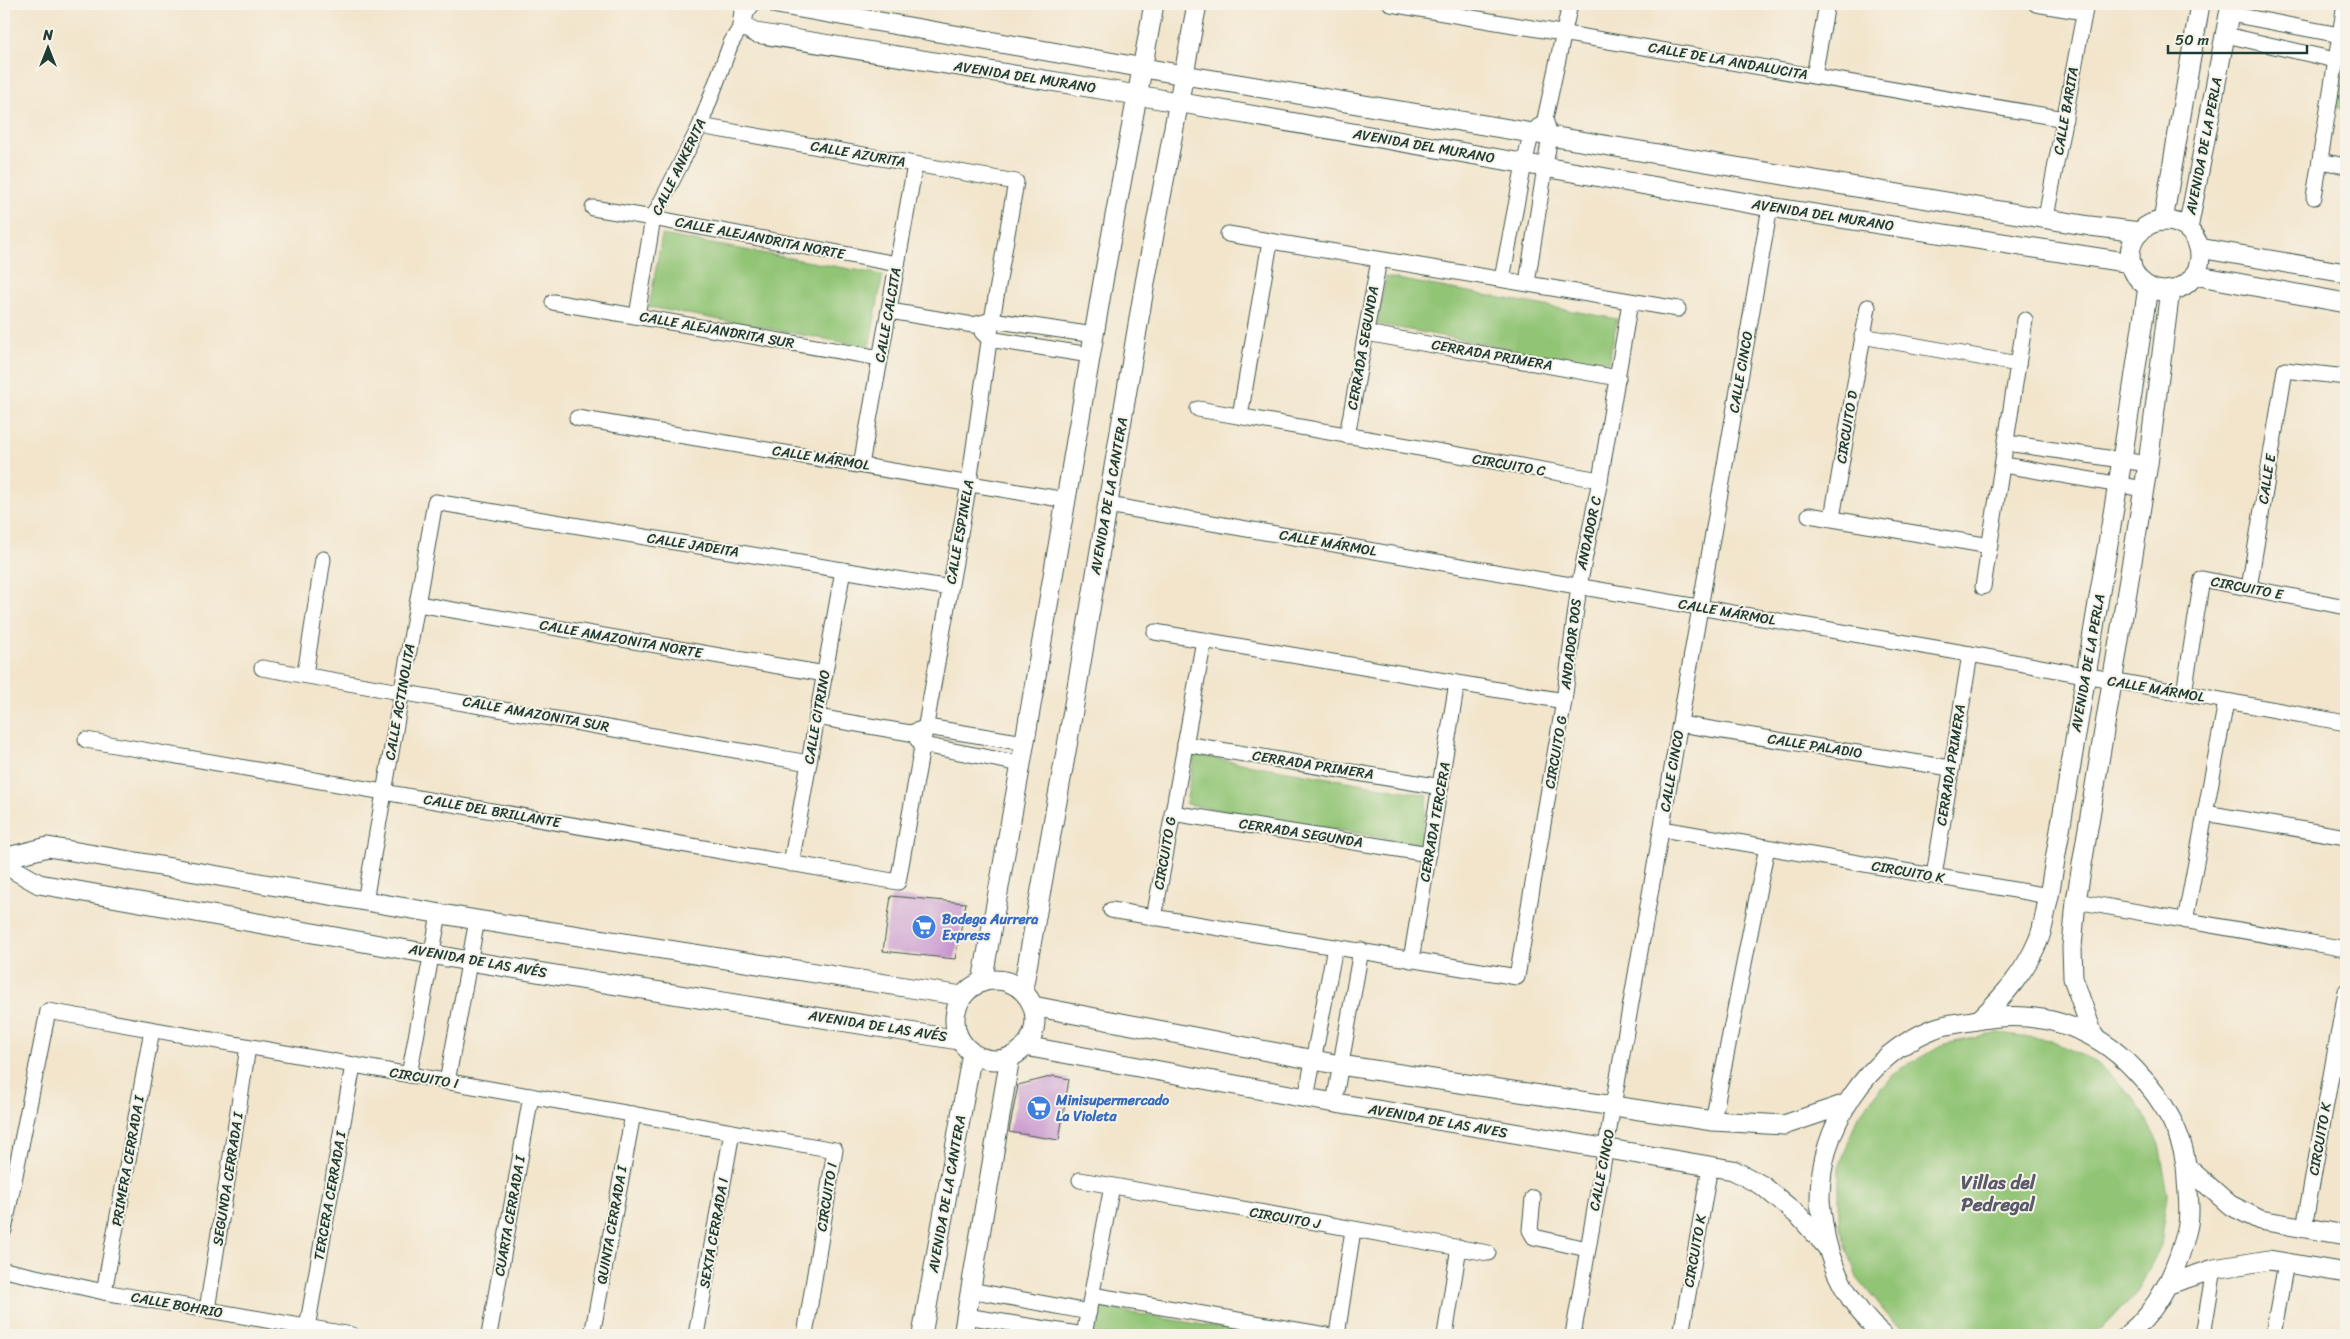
<svg xmlns="http://www.w3.org/2000/svg" width="2350" height="1339" viewBox="0 0 2350 1339" font-family="Sriracha,sans-serif">
  <style>
    .green { fill: #91c475; stroke: #588054 }
    .building { fill: #c794ce }
    .lines { fill: none; stroke-linecap: round; stroke-linejoin: round }
    .minor-casing { stroke: #3f564b; stroke-width: 17 }
    .tertiary-casing { stroke: #3f564b; stroke-width: 21 }
    .minor { stroke: #fff; stroke-width: 15 }
    .tertiary { stroke: #fff; stroke-width: 19 }
    .labels { text-anchor: middle; dominant-baseline: central; stroke-width: 4; stroke-linejoin: round; paint-order: stroke }
    .street-label { font-size: 14px; fill: #1f3d34; stroke: #f7f3e8 }
    .shop-label { font-size: 14px; font-weight: bold; fill: #366cbe; stroke: #f7f3e8; text-anchor: start }
    .district-label { font-size: 19px; font-weight: bold; fill: #5a5b6a; stroke: #f7f3e8 }
  </style>
  <rect width="100%" height="100%" fill="#f7f3e8"/>
  <filter id="ink" filterUnits="userSpaceOnUse"><feTurbulence type="fractalNoise" baseFrequency=".02" numOctaves="2"/><feDisplacementMap in="SourceGraphic" scale="10" xChannelSelector="R" yChannelSelector="G"/><feConvolveMatrix kernelMatrix="1 2 1 2 8 2 1 2 1" color-interpolation-filters="sRGB"/></filter>
  <filter id="wash" filterUnits="userSpaceOnUse"><feTurbulence type="fractalNoise" baseFrequency=".0096" numOctaves="4" result="noise"/><feDisplacementMap in="SourceGraphic" scale="20" xChannelSelector="R" yChannelSelector="G"/><feGaussianBlur stdDeviation="1.12" result="paint"/><feColorMatrix in="noise" values="0 0 0 0 0 0 0 0 0 0 0 0 0 0 0 0 0 1.4 0 .05"/><feComposite in="paint" operator="in"/></filter>
  <g filter="url(#wash)">
    <rect width="100%" height="100%" fill="#f2e5cc"/>
    <g class="green">
      <path d="M2346,11V109L2332,107Z"/>
      <path d="M662,235L883,275L869,347L649,307Z"/>
      <path d="M1386,277L1617,319L1608,367L1377,324Z"/>
      <path d="M1194,755L1428,795L1420,844L1186,804Z"/>
      <path d="M1999,1033L2051,1040L2097,1063L2134,1098L2159,1144L2168,1194L2161,1245L2138,1291L2103,1328L2090,1335H1915L1893,1322L1857,1278L1839,1225V1168L1858,1115L1895,1072L1944,1044Z"/>
      <path d="M1091,1306L1263,1335H1086Z"/>
    </g>
    <g id="blocks">
      <g class="building">
        <path d="M891,896L966,903L955,959L883,951Z"/>
        <path d="M1054,1076L1069,1079L1059,1140L1009,1132L1018,1085Z"/>
      </g>
    </g>
  </g>
  <g filter="url(#ink)">
    <use href="#blocks" fill-opacity="0" stroke="#3f564b" stroke-width="1"/>
    <g class="lines">
      <defs>
        <g id="minor">
          <path d="M1391,4L2065,119"/>
          <path d="M2036,4L2084,12"/>
          <path d="M2230,14L2340,35"/>
          <path d="M2226,35L2335,60"/>
          <path d="M1814,76L1827,4"/>
          <path d="M2320,161L2346,166"/>
          <path d="M2314,197L2345,4"/>
          <path d="M593,208L653,218L897,264"/>
          <path d="M2046,217L2086,4"/>
          <path d="M1228,234L1678,309"/>
          <path d="M1502,279L1524,164L1532,132L1539,126"/>
          <path d="M1527,283L1550,135L1545,119L1570,4"/>
          <path d="M553,302L880,358"/>
          <path d="M890,311L973,325L992,320L1094,335"/>
          <path d="M637,316L653,218L700,126L731,43L742,25"/>
          <path d="M982,332L989,339L1090,355"/>
          <path d="M1366,333L1618,378"/>
          <path d="M1862,336L2018,364"/>
          <path d="M1198,409L1600,480"/>
          <path d="M1240,416L1270,242"/>
          <path d="M577,418L1066,500"/>
          <path d="M1347,436L1379,260"/>
          <path d="M2007,443L2148,464"/>
          <path d="M861,465L915,165"/>
          <path d="M2004,465L2144,489"/>
          <path d="M1108,505L1970,654L2346,723"/>
          <path d="M1809,515L1990,546"/>
          <path d="M1832,518L1868,307"/>
          <path d="M1983,587L2025,320"/>
          <path d="M2249,588L2285,370L2346,377"/>
          <path d="M418,604L825,674"/>
          <path d="M1155,632L1564,701"/>
          <path d="M262,668L809,763"/>
          <path d="M305,674L323,559"/>
          <path d="M2184,693L2202,579L2346,607"/>
          <path d="M817,717L910,733L927,727L1025,743"/>
          <path d="M1680,724L1950,768"/>
          <path d="M917,739L923,745L1021,764"/>
          <path d="M86,740L898,882L969,483L992,320L1016,182L700,126"/>
          <path d="M1185,744L1441,787"/>
          <path d="M1172,813L1429,854"/>
          <path d="M2205,813L2346,837"/>
          <path d="M1662,829L2049,896"/>
          <path d="M791,864L843,570"/>
          <path d="M1934,876L1970,654"/>
          <path d="M365,901L435,502L950,588"/>
          <path d="M2076,901L2346,949"/>
          <path d="M1111,910L1517,977L1564,701L1579,586L1600,480L1630,302"/>
          <path d="M1154,918L1204,640"/>
          <path d="M2185,921L2226,702"/>
          <path d="M1411,960L1457,683"/>
          <path d="M409,1075L439,914"/>
          <path d="M447,1082L477,920"/>
          <path d="M1306,1098L1335,947"/>
          <path d="M1334,1103L1361,950"/>
          <path d="M1713,1121L1767,847"/>
          <path d="M1080,1180L1488,1253"/>
          <path d="M1533,1198L1530,1230L1534,1237L1587,1249"/>
          <path d="M2304,1228L2346,991"/>
          <path d="M4,1230L48,1011L835,1150L805,1335"/>
          <path d="M4,1270L104,1292L352,1335"/>
          <path d="M970,1290L1089,1312"/>
          <path d="M104,1292L152,1030"/>
          <path d="M1092,1295L1326,1335"/>
          <path d="M207,1310L248,1047"/>
          <path d="M966,1316L1084,1335"/>
          <path d="M307,1328L353,1065"/>
          <path d="M489,1335L531,1096"/>
          <path d="M592,1335L633,1114"/>
          <path d="M696,1335L732,1132"/>
          <path d="M1084,1335L1112,1186"/>
          <path d="M1337,1335L1353,1230"/>
          <path d="M1445,1335L1459,1247"/>
          <path d="M1573,1335L1770,207"/>
          <path d="M1681,1335L1710,1166"/>
          <path d="M2203,1335L2214,1269"/>
          <path d="M2273,1335L2286,1263"/>
        </g>
        <g id="tertiary">
          <path d="M750,4L744,12L742,25L756,33L1137,95L1770,207L2131,263"/>
          <path d="M777,4L1184,75L2090,226L2140,232"/>
          <path d="M2163,221L2200,4"/>
          <circle cx="2165" cy="256" r="35"/>
          <path d="M2188,229L2231,4"/>
          <path d="M2199,248L2346,273"/>
          <path d="M2194,275L2346,303"/>
          <path d="M4,858L48,847L477,920L962,996"/>
          <path d="M4,864L39,884L469,961L959,1040"/>
          <circle cx="995" cy="1020" r="40"/>
          <path d="M982,982L1021,764L1104,276L1154,4"/>
          <path d="M1023,989L1067,746L1145,283L1197,4"/>
          <path d="M1033,1006L1340,1065L1713,1121L1784,1125L1846,1104"/>
          <path d="M1980,1019C2004,996 2025,972 2038,941C2044,928 2045,911 2049,896L2122,460L2148,287"/>
          <path d="M2093,1035L2073,978L2072,947L2076,901L2148,464L2170,290"/>
          <path d="M1025,1046L1306,1098L1733,1170L1763,1186L1800,1217L1826,1246"/>
          <path d="M2187,1167L2230,1205L2260,1220L2346,1235"/>
          <path d="M2169,1284L2214,1269L2269,1260L2346,1273"/>
          <path d="M922,1335L972,1053"/>
          <path d="M963,1335L1010,1057"/>
          <path d="M1883,1335C1850,1307 1829,1267 1823,1224C1822,1216 1820,1206 1820,1198C1820,1126 1867,1056 1933,1029C1945,1024 1960,1023 1972,1021C2034,1008 2092,1024 2135,1070C2163,1099 2187,1138 2187,1180C2188,1195 2191,1214 2187,1229C2178,1268 2159,1310 2127,1335"/>
        </g>
      </defs>
      <use href="#minor" class="minor-casing"/>
      <use href="#tertiary" class="tertiary-casing"/>
      <use href="#minor" class="minor"/>
      <use href="#tertiary" class="tertiary"/>
    </g>
  </g>
  <defs>
    <symbol id="supermarket-disc" viewBox="-11 -11 22 22"><circle r="9.5" fill="#3f7fe0" stroke="#f7f3e8"/><path d="M-6-5.5h2.5l.6 2H6L4.5 2H-2.5L-4.4-4H-6ZM-1.5 3.2a1.3 1.3 0 1 0 .1 0ZM3 3.2a1.3 1.3 0 1 0 .1 0Z" fill="#fff"/></symbol>
  </defs>
  <g fill-rule="evenodd">
    <use href="#supermarket-disc" x="910" y="913" width="28" height="28"/>
    <use href="#supermarket-disc" x="1025" y="1094" width="28" height="28"/>
  </g>
  <g class="labels">
    <g class="street-label">
      <text transform="translate(1728 61) rotate(10)">CALLE DE LA ANDALUCITA</text>
      <text transform="translate(1025 77) rotate(9)">AVENIDA DEL MURANO</text>
      <text transform="translate(2066 111) rotate(-80)">CALLE BARITA</text>
      <text transform="translate(1424 146) rotate(10)">AVENIDA DEL MURANO</text>
      <text transform="translate(2204 146) rotate(-79)">AVENIDA DE LA PERLA</text>
      <text transform="translate(858 154) rotate(10)">CALLE AZURITA</text>
      <text transform="translate(679 167) rotate(-64)">CALLE ANKERITA</text>
      <text transform="translate(1823 215) rotate(9)">AVENIDA DEL MURANO</text>
      <text transform="translate(760 238) rotate(11)">CALLE ALEJANDRITA NORTE</text>
      <text transform="translate(888 315) rotate(-80)">CALLE CALCITA</text>
      <text transform="translate(717 330) rotate(10)">CALLE ALEJANDRITA SUR</text>
      <text transform="translate(1363 348) rotate(-80)">CERRADA SEGUNDA</text>
      <text transform="translate(1492 355) rotate(10)">CERRADA PRIMERA</text>
      <text transform="translate(1741 372) rotate(-80)">CALLE CINCO</text>
      <text transform="translate(1847 427) rotate(-81)">CIRCUITO D</text>
      <text transform="translate(821 458) rotate(9)">CALLE MÁRMOL</text>
      <text transform="translate(1509 465) rotate(10)">CIRCUITO C</text>
      <text transform="translate(2267 479) rotate(-81)">CALLE E</text>
      <text transform="translate(1109 496) rotate(-80)">AVENIDA DE LA CANTERA</text>
      <text transform="translate(960 532) rotate(-80)">CALLE ESPINELA</text>
      <text transform="translate(1589 533) rotate(-78)">ANDADOR C</text>
      <text transform="translate(1328 543) rotate(10)">CALLE MÁRMOL</text>
      <text transform="translate(693 545) rotate(9)">CALLE JADEITA</text>
      <text transform="translate(2247 588) rotate(11)">CIRCUITO E</text>
      <text transform="translate(1727 612) rotate(10)">CALLE MÁRMOL</text>
      <text transform="translate(621 639) rotate(10)">CALLE AMAZONITA NORTE</text>
      <text transform="translate(1571 644) rotate(-83)">ANDADOR DOS</text>
      <text transform="translate(2088 663) rotate(-80)">AVENIDA DE LA PERLA</text>
      <text transform="translate(2156 689) rotate(10)">CALLE MÁRMOL</text>
      <text transform="translate(400 702) rotate(-80)">CALLE ACTINOLITA</text>
      <text transform="translate(536 714) rotate(10)">CALLE AMAZONITA SUR</text>
      <text transform="translate(817 717) rotate(-80)">CALLE CITRINO</text>
      <text transform="translate(1815 746) rotate(9)">CALLE PALADIO</text>
      <text transform="translate(1556 752) rotate(-80)">CIRCUITO G</text>
      <text transform="translate(1313 765) rotate(9)">CERRADA PRIMERA</text>
      <text transform="translate(1951 765) rotate(-81)">CERRADA PRIMERA</text>
      <text transform="translate(1672 771) rotate(-80)">CALLE CINCO</text>
      <text transform="translate(492 811) rotate(10)">CALLE DEL BRILLANTE</text>
      <text transform="translate(1435 822) rotate(-80)">CERRADA TERCERA</text>
      <text transform="translate(1301 833) rotate(9)">CERRADA SEGUNDA</text>
      <text transform="translate(1165 853) rotate(-80)">CIRCUITO G</text>
      <text transform="translate(1908 872) rotate(10)">CIRCUITO K</text>
      <text transform="translate(478 961) rotate(10)">AVENIDA DE LAS AVÉS</text>
      <text transform="translate(878 1026) rotate(9)">AVENIDA DE LAS AVÉS</text>
      <text transform="translate(424 1078) rotate(10)">CIRCUITO I</text>
      <text transform="translate(1438 1121) rotate(10)">AVENIDA DE LAS AVES</text>
      <text transform="translate(2320 1139) rotate(-80)">CIRCUITO K</text>
      <text transform="translate(128 1161) rotate(-80)">PRIMERA CERRADA I</text>
      <text transform="translate(1602 1170) rotate(-79)">CALLE CINCO</text>
      <text transform="translate(228 1179) rotate(-81)">SEGUNDA CERRADA I</text>
      <text transform="translate(947 1194) rotate(-80)">AVENIDA DE LA CANTERA</text>
      <text transform="translate(330 1196) rotate(-80)">TERCERA CERRADA I</text>
      <text transform="translate(827 1197) rotate(-81)">CIRCUITO I</text>
      <text transform="translate(510 1216) rotate(-80)">CUARTA CERRADA I</text>
      <text transform="translate(1285 1218) rotate(10)">CIRCUITO J</text>
      <text transform="translate(612 1225) rotate(-80)">QUINTA CERRADA I</text>
      <text transform="translate(714 1233) rotate(-80)">SEXTA CERRADA I</text>
      <text transform="translate(1695 1251) rotate(-80)">CIRCUITO K</text>
      <text transform="translate(177 1305) rotate(10)">CALLE BOHRIO</text>
    </g>
    <g class="shop-label">
      <text x="942" y="919">Bodega Aurrera<tspan x="942" dy="16">Express</tspan></text>
      <text x="1056" y="1100">Minisupermercado<tspan x="1056" dy="16">La Violeta</tspan></text>
    </g>
    <g class="district-label">
      <text x="1998" y="1182">Villas del<tspan x="1998" dy="22">Pedregal</tspan></text>
    </g>
  </g>
  <rect width="2350" height="1339" fill="none" stroke="#f7f3e8" stroke-width="20"/>
  <g transform="translate(48 48)" stroke="#f7f3e8" stroke-width="4" paint-order="stroke">
  <path d="M0-4L9 19L0 12L-9 19Z" fill="#1f3d34"/>
  <text y="-8" font-size="14" font-weight="bold" text-anchor="middle" fill="#1f3d34">N</text>
  </g>
  <path d="M2168 45v8h139v-8" fill="none" stroke="#1f3d34" stroke-width="2.5"/>
  <text x="2175" y="45" font-size="15" fill="#1f3d34" stroke="#f7f3e8" stroke-width="4" paint-order="stroke">50 m</text>
</svg>
